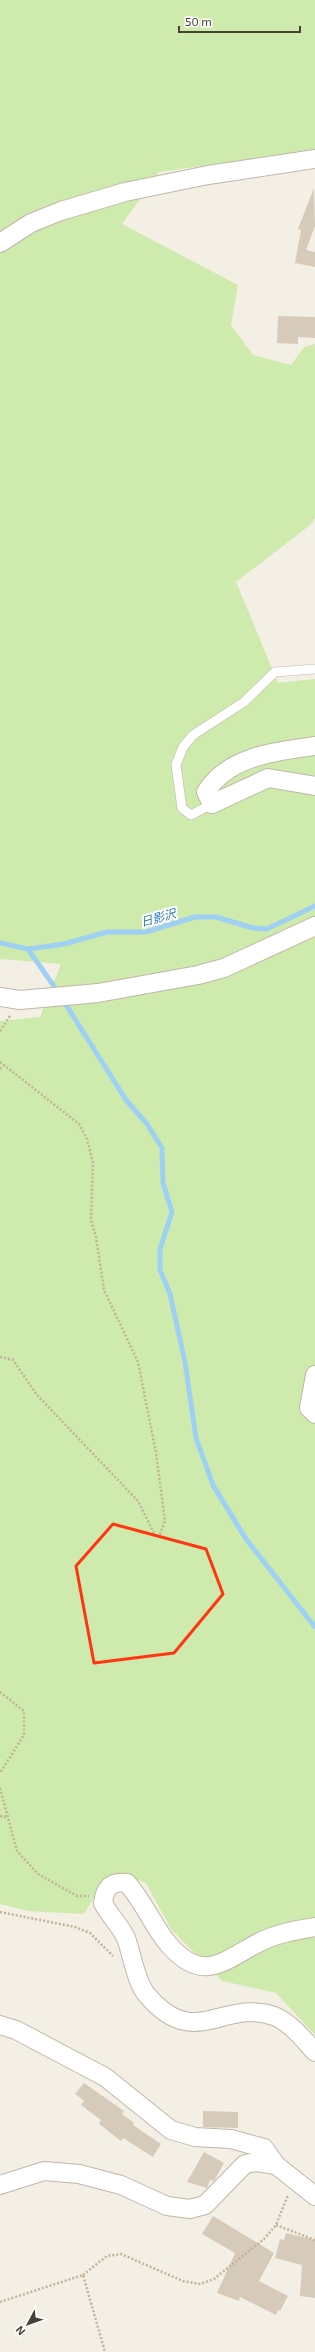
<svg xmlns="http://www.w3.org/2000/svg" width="315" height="2352" viewBox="0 0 315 2352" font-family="'Exo 2','Noto Sans JP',sans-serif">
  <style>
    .green { fill: #ceeaac }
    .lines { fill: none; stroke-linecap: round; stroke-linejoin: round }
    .stream { stroke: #9ed0f4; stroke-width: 5 }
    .building { fill: #d6cbba }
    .service-casing { stroke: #c0b7a7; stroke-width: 10 }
    .minor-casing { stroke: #c0b7a7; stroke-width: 20 }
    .path { stroke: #c2b398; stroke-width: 2.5; stroke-dasharray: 2 2; stroke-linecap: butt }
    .service { stroke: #fff; stroke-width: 9 }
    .minor { stroke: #fff; stroke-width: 18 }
    .marked { fill: none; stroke: #ff3611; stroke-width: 3; stroke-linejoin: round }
    .labels { text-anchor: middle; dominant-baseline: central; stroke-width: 4; stroke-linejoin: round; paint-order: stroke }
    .water-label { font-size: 12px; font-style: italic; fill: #287ab8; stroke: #fff }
  </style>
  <rect width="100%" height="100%" fill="#f4efe5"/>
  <path class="green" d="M0,0H315V150L159,172L122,224L238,285L231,325L253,355L291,365L304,347L315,344V518L310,525L236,582L278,683L315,679V2035L276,1993L222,1981L171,1929L146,1883L122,1874L101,1885L84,1914L28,1911L0,1904V1021L40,1017L61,964L0,959Z"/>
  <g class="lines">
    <g class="stream">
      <path d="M0,943L28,949L64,944L107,932H146L195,917H216L253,928L267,929L315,906"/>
      <path d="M28,949L58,992"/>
      <path d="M63,1000L126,1100L147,1124L162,1148L163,1183L172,1212L160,1249V1270L170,1294L185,1362L196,1438L213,1485L246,1539L315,1627"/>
    </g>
  </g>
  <g class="building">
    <path d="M314,188L315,226L306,250L315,252V267L295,263L301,230L298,229Z"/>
    <path d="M278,316L315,317V338L298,337V344L277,343Z"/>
    <path d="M84,2083L124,2111L122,2114L134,2123L133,2125L161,2144L153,2157L123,2138L121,2141L99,2124L101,2120L81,2105L84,2101L75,2094Z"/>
    <path d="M203,2111L238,2112V2128L203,2127Z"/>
    <path d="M204,2152L224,2163L214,2181L210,2180L207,2188L187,2182Z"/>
    <path d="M213,2216L274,2253L259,2281L288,2296L280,2311L278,2310L276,2315L240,2297L239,2301L217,2293L235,2253L202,2234Z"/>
    <path d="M286,2233L315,2240V2298L300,2296L302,2265L275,2258L280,2239L284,2240Z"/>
  </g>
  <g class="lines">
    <defs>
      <path id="service" d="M212,804L191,815L182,808L176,765L183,747L193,735L244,702L275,672L315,669"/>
      <g id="minor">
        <path d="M0,243L31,223L61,211L125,192L208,175L315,159"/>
        <path d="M315,746C277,751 228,756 206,792L212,804L268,778L315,786"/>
        <path d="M0,997L20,1000L98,993L198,975L224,968L315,926"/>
        <path d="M315,1375L309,1408L315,1414"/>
        <path d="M315,1927C297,1930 279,1933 262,1941C226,1958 205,1986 169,1945C153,1926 144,1902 127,1883C111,1881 105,1887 103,1903C109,1915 120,1925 126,1938C132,1954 136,1983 147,1995C195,2052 223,1998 274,2016C290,2022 304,2040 315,2052"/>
        <path d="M0,2025L16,2030L105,2077L171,2130L195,2137L231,2139L264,2148L276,2165L315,2196"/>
        <path d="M0,2185L44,2171L79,2174L121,2185L167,2206L190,2209L205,2205L245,2164L256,2162L276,2165"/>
      </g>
    </defs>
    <use href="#service" class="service-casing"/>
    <use href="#minor" class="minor-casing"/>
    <g class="path">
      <path d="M0,1031L10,1016"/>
      <path d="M0,1062L79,1124L87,1139L93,1163L91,1220L96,1237L104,1290L138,1362L156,1453L163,1506L165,1521L159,1537H156L138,1501L37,1395L13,1360L0,1357"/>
      <path d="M0,1069L3,1066"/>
      <path d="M0,1692L24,1711V1735L0,1773"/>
      <path d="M0,1788L17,1851L38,1874L77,1896H89"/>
      <path d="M0,1816L8,1817"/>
      <path d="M0,1912L75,1927L90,1933L113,1956"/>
      <path d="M276,2225L315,2240"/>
      <path d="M83,2275L107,2256L121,2254L183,2281L200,2284L214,2279L264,2239L276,2225L288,2195"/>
      <path d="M0,2302L83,2275L105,2352"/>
    </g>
    <use href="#service" class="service"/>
    <use href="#minor" class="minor"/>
  </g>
  <path class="marked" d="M113,1524L206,1549L223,1594L174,1653L94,1663L76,1566Z"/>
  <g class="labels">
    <g class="water-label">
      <text transform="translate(158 917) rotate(-15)">日影沢</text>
    </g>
  </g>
  <g transform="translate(28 2324) rotate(229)" stroke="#ffffff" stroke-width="3" paint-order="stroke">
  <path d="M0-3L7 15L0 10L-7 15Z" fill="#474034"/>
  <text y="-6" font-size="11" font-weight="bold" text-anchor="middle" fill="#474034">N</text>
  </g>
  <path d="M179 26v6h121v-6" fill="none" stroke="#474034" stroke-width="2"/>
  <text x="185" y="26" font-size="12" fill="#474034" stroke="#ffffff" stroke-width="3" paint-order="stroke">50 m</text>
</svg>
